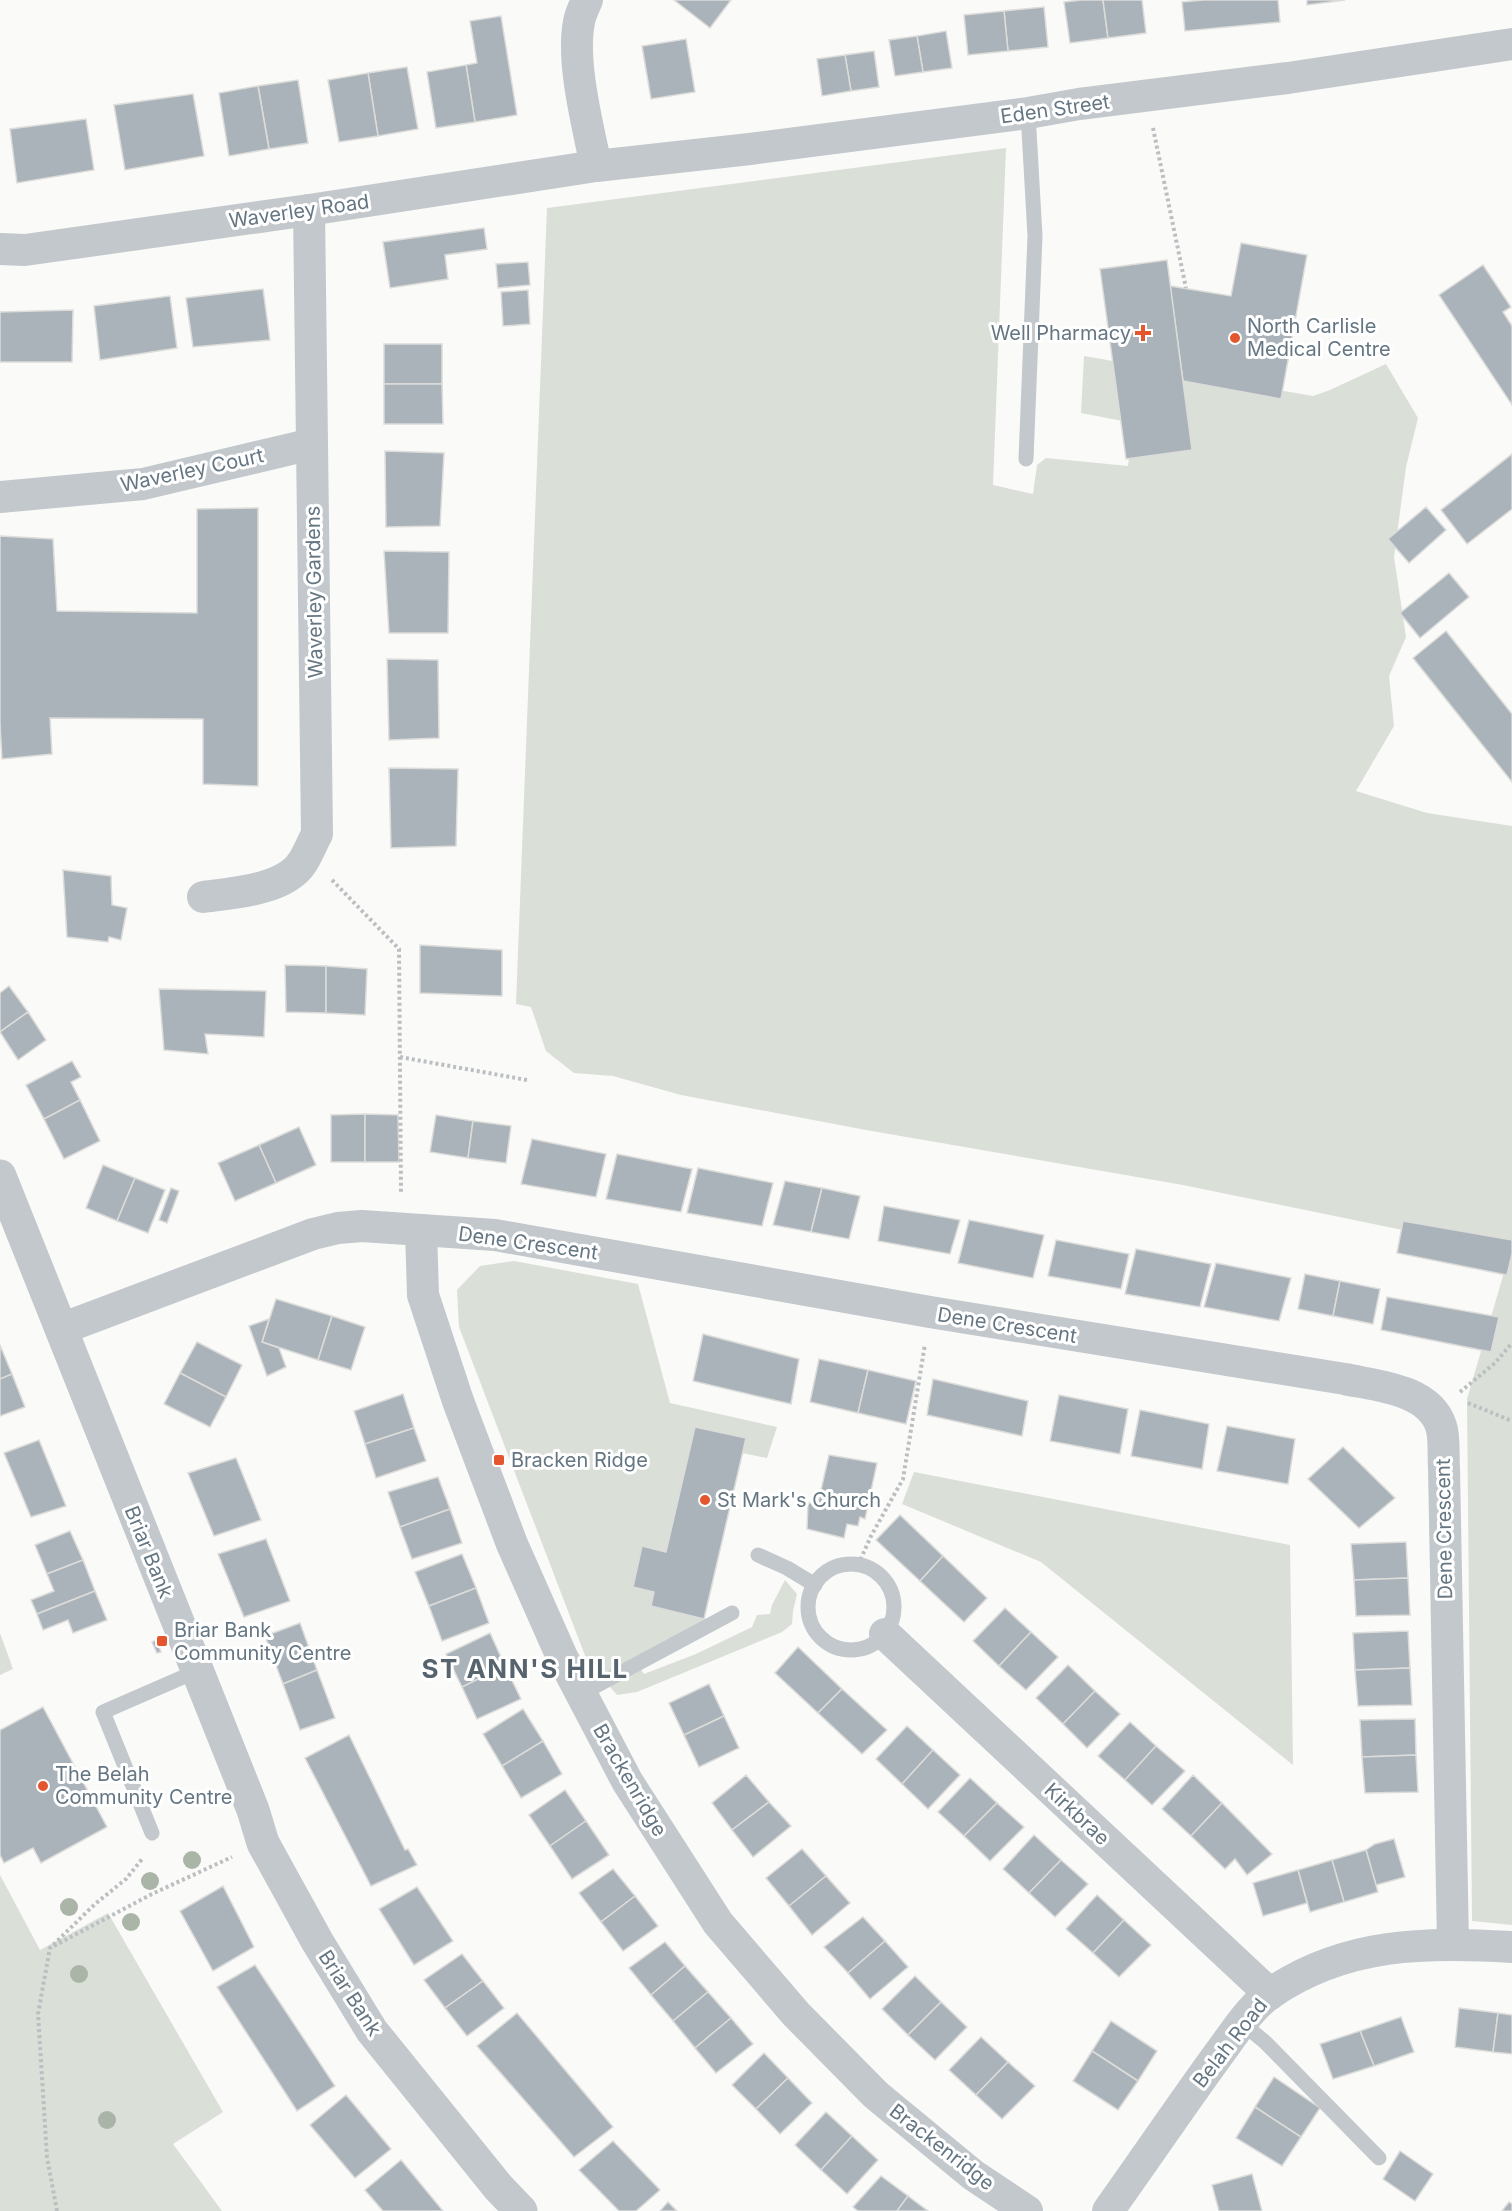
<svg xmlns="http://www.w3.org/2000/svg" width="1512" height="2211" viewBox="0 0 1512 2211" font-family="Inter,sans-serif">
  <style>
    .green { fill: #dadfd7 }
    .building { fill: #aab3b9; stroke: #dcdcda; stroke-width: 1.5 }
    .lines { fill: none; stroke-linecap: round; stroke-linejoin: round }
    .path { stroke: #bbbfc2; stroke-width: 4; stroke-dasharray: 3 3; stroke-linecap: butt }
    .service { stroke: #c3c8cc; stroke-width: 15 }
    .minor { stroke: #c3c8cc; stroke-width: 32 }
    .tertiary { stroke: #c3c8cc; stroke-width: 33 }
    .tree { fill: #aab4a7 }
    .poi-dot { fill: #e4572e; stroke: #fff; stroke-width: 2 }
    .labels { text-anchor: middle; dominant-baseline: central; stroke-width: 6; stroke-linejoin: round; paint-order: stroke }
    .street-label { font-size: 20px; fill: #657683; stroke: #fff }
    .poi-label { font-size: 20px; fill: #657683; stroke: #fff; text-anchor: start }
    .district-label { font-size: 26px; font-weight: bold; letter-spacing: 1.5px; fill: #57646e; stroke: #fff }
  </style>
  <rect width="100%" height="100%" fill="#fafaf8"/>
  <g class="green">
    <path d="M1006,148L993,485L1033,494L1037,465L1046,458L1128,466L1133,423L1081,413L1084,356L1313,396L1330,390L1386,364L1418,418L1406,467L1394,557L1406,637L1389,676L1394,726L1356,791L1427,813L1512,826V1925L1472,1921L1467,1399L1510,1252L1183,1185L866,1130L681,1095L613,1076L574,1073L546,1051L531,1007L516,1004L547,208Z"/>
    <path d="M514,1261L638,1284L670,1403L777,1427L767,1458L742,1453L745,1438L695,1427L666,1552L642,1547L633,1587L654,1592L651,1606L704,1619L693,1631L639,1666L644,1674L696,1654L752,1627L757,1615L770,1614L772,1605L785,1580L797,1594L793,1611L792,1624L782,1632L637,1692L617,1695L586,1658L459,1327L457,1290L480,1266Z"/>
    <path d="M914,1472L1290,1545L1293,1765L1041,1562L902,1504Z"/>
    <path d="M0,1633L13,1669L0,1675Z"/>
    <path d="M0,1875L40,1950L108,1913L223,2112L173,2144L222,2211H0Z"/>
  </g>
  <g class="building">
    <path d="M674,0H731L710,28Z"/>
    <path d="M1082,0H1103L1108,38L1070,43L1064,2Z"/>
    <path d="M1103,0H1142L1146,33L1108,38Z"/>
    <path d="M1204,0H1278L1280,22L1185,31L1182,2Z"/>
    <path d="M1307,0H1345L1307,5Z"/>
    <path d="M1044,7L1048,47L1008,51L1004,11Z"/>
    <path d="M1004,11L1008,51L968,55L964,15Z"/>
    <path d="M501,16L517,115L475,122L466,65L477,63L470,21Z"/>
    <path d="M946,31L952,68L923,72L917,36Z"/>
    <path d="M917,36L923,72L895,76L889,40Z"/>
    <path d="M686,39L695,92L651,99L642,46Z"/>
    <path d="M874,51L879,87L851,91L845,55Z"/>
    <path d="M845,55L851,91L822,96L817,59Z"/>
    <path d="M466,65L475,122L436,128L427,72Z"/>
    <path d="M407,67L418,129L378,136L368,73Z"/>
    <path d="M368,73L378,136L339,142L328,80Z"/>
    <path d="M298,80L308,143L269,149L258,86Z"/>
    <path d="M258,86L269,149L229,156L219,93Z"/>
    <path d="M193,94L204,156L125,170L114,105Z"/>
    <path d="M86,119L94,170L17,183L10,129Z"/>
    <path d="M484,228L487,249L445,255L448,279L390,288L383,242Z"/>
    <path d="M1241,243L1307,255L1281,399L1183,381L1170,286L1231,296Z"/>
    <path d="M1167,260L1192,450L1126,459L1100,269Z"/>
    <path d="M528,262L530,285L498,288L496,264Z"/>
    <path d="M1483,265L1511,307L1503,312L1512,326V405L1439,295Z"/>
    <path d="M263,289L270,340L193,347L186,298Z"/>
    <path d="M528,290L530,324L503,326L501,292Z"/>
    <path d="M170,296L177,348L100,360L94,306Z"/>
    <path d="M73,310L72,362H0V312Z"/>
    <rect x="384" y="344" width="58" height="40"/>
    <path d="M384,384H442L443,424H384Z"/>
    <path d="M385,451L444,453L440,526L386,527Z"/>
    <path d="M1512,454V509L1467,544L1441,510Z"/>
    <path d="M1426,507L1446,530L1409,563L1388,539Z"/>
    <path d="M258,508V786L203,784V719L50,718L52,754L2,759L0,724V536L53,539L57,611L197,613V509Z"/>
    <path d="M384,551L449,552L448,633H389Z"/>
    <path d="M1449,573L1469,597L1420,638L1400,613Z"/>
    <path d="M1446,631L1512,714V782L1413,658Z"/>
    <path d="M387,659L438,660L439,738L389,740Z"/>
    <path d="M389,768L458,769L456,846L391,848Z"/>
    <path d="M63,870L111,876L112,905L127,908L121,940L109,937L108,942L67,937Z"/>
    <path d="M420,945L502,950V996L420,993Z"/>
    <path d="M285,965L326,966V1013L286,1012Z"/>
    <path d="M326,966L367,969L365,1015L326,1013Z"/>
    <path d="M9,986L28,1012L0,1032V993Z"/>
    <path d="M159,989L266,991L264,1037L205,1034L208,1054L164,1050Z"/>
    <path d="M28,1012L46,1040L18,1060L0,1032Z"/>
    <path d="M72,1061L81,1077L71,1082L80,1100L44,1119L26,1085Z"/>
    <path d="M80,1100L100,1141L64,1159L44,1119Z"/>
    <path d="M365,1114V1162H331V1115Z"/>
    <path d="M365,1114L398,1115L399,1162H365Z"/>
    <path d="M436,1115L473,1121L468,1158L430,1152Z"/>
    <path d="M473,1121L511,1126L506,1163L468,1158Z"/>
    <path d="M299,1127L316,1165L276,1183L259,1145Z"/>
    <path d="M532,1139L606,1154L596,1197L521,1184Z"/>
    <path d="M259,1145L276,1183L235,1201L218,1163Z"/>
    <path d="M617,1154L692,1169L681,1212L606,1199Z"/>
    <path d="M103,1165L135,1178L117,1221L86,1208Z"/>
    <path d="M698,1168L773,1183L762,1226L687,1213Z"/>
    <path d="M135,1178L165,1190L148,1233L117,1221Z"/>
    <path d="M785,1181L822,1188L811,1232L773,1225Z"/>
    <path d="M171,1188L179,1191L167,1223L159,1220Z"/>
    <path d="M822,1188L860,1196L849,1239L811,1232Z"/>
    <path d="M884,1206L960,1220L950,1254L878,1241Z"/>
    <path d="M969,1220L1044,1235L1033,1278L958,1263Z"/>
    <path d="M1403,1221L1512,1240V1254L1507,1275L1397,1253Z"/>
    <path d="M1056,1240L1129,1254L1121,1289L1048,1276Z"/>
    <path d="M1136,1249L1211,1264L1200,1307L1125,1294Z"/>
    <path d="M1216,1263L1291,1278L1279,1321L1204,1307Z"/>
    <path d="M1305,1274L1340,1281L1333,1316L1298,1309Z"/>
    <path d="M1340,1281L1380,1289L1373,1324L1333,1316Z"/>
    <path d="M1387,1297L1499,1317L1491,1352L1381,1330Z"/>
    <path d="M276,1299L332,1316L318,1360L262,1342Z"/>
    <path d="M332,1316L365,1327L351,1370L318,1360Z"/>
    <path d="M269,1319L262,1342L279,1348L286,1367L267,1376L249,1326Z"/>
    <path d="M703,1334L799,1359L791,1404L693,1381Z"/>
    <path d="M197,1342L242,1365L226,1397L180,1373Z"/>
    <path d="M0,1345L12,1374L0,1379Z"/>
    <path d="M819,1359L868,1370L858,1413L810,1402Z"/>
    <path d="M868,1370L916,1381L906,1424L858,1413Z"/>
    <path d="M180,1373L226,1397L210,1427L164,1404Z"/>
    <path d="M12,1374L25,1407L0,1416V1379Z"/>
    <path d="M933,1379L1028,1401L1022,1436L927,1415Z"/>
    <path d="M403,1394L414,1428L365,1444L354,1411Z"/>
    <path d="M1059,1395L1128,1409L1120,1454L1050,1441Z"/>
    <path d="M1140,1410L1209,1424L1202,1469L1131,1456Z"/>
    <path d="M1227,1426L1295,1439L1288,1484L1217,1471Z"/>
    <path d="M695,1427L746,1438L704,1619L651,1606L654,1592L633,1587L642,1546L666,1552Z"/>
    <path d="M414,1428L426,1461L376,1478L365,1444Z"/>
    <path d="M39,1440L66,1506L31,1517L4,1453Z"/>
    <path d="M1343,1447L1395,1498L1359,1528L1308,1479Z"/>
    <path d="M829,1455L877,1463L865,1519L860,1517L858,1526L847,1524L844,1538L807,1529L808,1503H818Z"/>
    <path d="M236,1458L261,1520L214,1536L188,1473Z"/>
    <path d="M438,1477L450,1509L400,1527L388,1492Z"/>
    <path d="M450,1509L462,1543L412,1559L400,1527Z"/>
    <path d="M900,1515L943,1556L920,1581L876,1540Z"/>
    <path d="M70,1531L83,1560L47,1574L35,1545Z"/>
    <path d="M266,1539L290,1601L244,1617L218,1554Z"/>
    <path d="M1406,1542L1408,1578L1354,1580L1351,1544Z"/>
    <path d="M462,1554L476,1588L429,1606L415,1572Z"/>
    <path d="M943,1556L987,1598L964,1622L920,1581Z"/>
    <path d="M83,1560L95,1591L37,1614L31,1600L54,1591L47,1574Z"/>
    <path d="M1408,1578L1410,1615L1356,1616L1354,1580Z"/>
    <path d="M476,1588L489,1623L442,1641L429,1606Z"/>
    <path d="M95,1591L107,1620L73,1633L68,1620L43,1630L37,1614Z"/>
    <path d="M1005,1608L1031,1632L999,1666L973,1641Z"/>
    <path d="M300,1623L317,1670L283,1684L265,1636Z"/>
    <path d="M1408,1631L1410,1668L1355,1670L1353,1633Z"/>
    <path d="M1031,1632L1058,1657L1026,1690L999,1666Z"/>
    <path d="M490,1633L505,1666L462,1687L446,1654Z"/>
    <path d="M156,1640L161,1652L157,1653L152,1642Z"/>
    <path d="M798,1647L842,1689L818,1713L775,1673Z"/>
    <path d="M1068,1665L1095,1691L1063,1724L1036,1698Z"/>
    <path d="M505,1666L521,1699L477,1719L462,1687Z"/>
    <path d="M1410,1668L1412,1705L1358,1706L1355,1670Z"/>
    <path d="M317,1670L335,1718L300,1730L283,1684Z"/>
    <path d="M709,1684L724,1716L684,1735L669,1703Z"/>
    <path d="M842,1689L887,1730L862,1754L818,1713Z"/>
    <path d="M1095,1691L1120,1714L1087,1748L1063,1724Z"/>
    <path d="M43,1707L107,1827L41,1863L33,1848L4,1863L0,1855V1730Z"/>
    <path d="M523,1709L543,1741L502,1766L483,1734Z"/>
    <path d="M724,1716L739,1748L699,1767L684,1735Z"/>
    <path d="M1415,1719L1416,1755L1362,1757L1360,1720Z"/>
    <path d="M1130,1722L1156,1746L1125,1780L1098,1756Z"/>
    <path d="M907,1726L933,1750L902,1784L876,1759Z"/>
    <path d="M349,1735L405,1850L408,1849L417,1865L371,1886L305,1758Z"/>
    <path d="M543,1741L562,1774L521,1798L502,1766Z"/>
    <path d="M1156,1746L1185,1771L1152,1805L1125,1780Z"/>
    <path d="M933,1750L960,1775L928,1809L902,1784Z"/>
    <path d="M1416,1755L1418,1792L1365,1793L1362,1757Z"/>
    <path d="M746,1775L769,1802L732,1830L712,1803Z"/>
    <path d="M1193,1775L1222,1803L1191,1836L1162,1809Z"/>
    <path d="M970,1778L997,1803L964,1836L938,1812Z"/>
    <path d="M565,1790L586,1821L550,1846L529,1815Z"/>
    <path d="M769,1802L791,1826L753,1857L732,1830Z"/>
    <path d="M997,1803L1024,1827L990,1861L964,1836Z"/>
    <path d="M1222,1803L1272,1854L1247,1875L1235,1859L1225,1869L1191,1836Z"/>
    <path d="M586,1821L609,1855L572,1879L550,1846Z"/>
    <path d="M1034,1835L1061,1860L1029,1893L1003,1869Z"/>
    <path d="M1394,1839L1405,1877L1376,1885L1366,1850L1375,1844Z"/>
    <path d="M802,1849L826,1876L789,1906L766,1878Z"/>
    <path d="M1366,1850L1378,1892L1344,1902L1332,1860Z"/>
    <path d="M1061,1860L1088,1884L1055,1917L1029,1893Z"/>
    <path d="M1332,1860L1344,1902L1310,1912L1298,1870Z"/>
    <path d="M613,1869L635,1896L601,1922L579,1893Z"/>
    <path d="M1298,1870L1307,1903L1263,1916L1253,1883Z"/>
    <path d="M826,1876L850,1903L812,1935L789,1906Z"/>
    <path d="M223,1886L254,1947L213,1971L180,1911Z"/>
    <path d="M417,1887L453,1941L414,1965L379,1909Z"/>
    <path d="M1097,1895L1124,1920L1093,1953L1066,1929Z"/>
    <path d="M635,1896L658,1926L623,1951L601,1922Z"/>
    <path d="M863,1917L885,1941L848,1973L824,1947Z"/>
    <path d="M1124,1920L1151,1945L1119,1977L1093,1953Z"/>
    <path d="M885,1941L908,1967L870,1999L848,1973Z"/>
    <path d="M665,1942L685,1966L651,1995L629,1968Z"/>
    <path d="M462,1954L483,1981L445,2008L424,1980Z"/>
    <path d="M255,1965L335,2086L297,2111L217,1987Z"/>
    <path d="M685,1966L708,1992L673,2021L651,1995Z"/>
    <path d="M915,1976L941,2002L908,2035L882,2009Z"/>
    <path d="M483,1981L504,2008L467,2036L445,2008Z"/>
    <path d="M708,1992L731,2018L695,2048L673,2021Z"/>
    <path d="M941,2002L967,2027L935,2060L908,2035Z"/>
    <path d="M1459,2008L1498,2013L1493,2052L1455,2047Z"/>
    <path d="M517,2013L613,2127L574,2157L477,2046Z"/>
    <path d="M1498,2013L1512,2015V2054L1493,2052Z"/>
    <path d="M1401,2017L1414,2052L1374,2066L1360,2031Z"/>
    <path d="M731,2018L753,2044L716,2073L695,2048Z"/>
    <path d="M1111,2021L1157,2051L1138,2081L1092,2051Z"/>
    <path d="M1360,2031L1374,2066L1333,2079L1320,2044Z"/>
    <path d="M981,2037L1008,2062L976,2095L949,2070Z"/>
    <path d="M1092,2051L1138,2081L1118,2110L1073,2081Z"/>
    <path d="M764,2053L788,2078L756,2109L732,2085Z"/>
    <path d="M1008,2062L1035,2086L1002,2119L976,2095Z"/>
    <path d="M1274,2077L1320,2108L1301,2137L1255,2107Z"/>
    <path d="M788,2078L812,2103L780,2134L756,2109Z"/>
    <path d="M346,2095L391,2149L355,2178L310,2125Z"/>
    <path d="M1255,2107L1301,2137L1282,2166L1236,2138Z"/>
    <path d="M826,2112L852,2136L821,2170L795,2145Z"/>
    <path d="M852,2136L878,2160L847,2194L821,2170Z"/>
    <path d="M613,2141L660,2190L636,2211H619L579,2170Z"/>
    <path d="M1400,2151L1433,2174L1415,2201L1383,2179Z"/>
    <path d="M401,2160L443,2211H383L365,2190Z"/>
    <path d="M1252,2174L1262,2211H1219L1212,2185Z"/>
    <path d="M881,2176L908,2196L897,2211H858L853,2207Z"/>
    <path d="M908,2196L928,2211H897Z"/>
    <path d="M668,2202L677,2211H660Z"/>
    <path d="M1509,2202L1512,2204V2211H1502Z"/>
  </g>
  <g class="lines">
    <g class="path">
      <path d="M1153,128L1186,288"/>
      <path d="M332,880L399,949L401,1194"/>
      <path d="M400,1057L527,1080"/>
      <path d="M1460,1392L1495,1363L1512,1343"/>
      <path d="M1468,1403L1512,1421"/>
      <path d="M858,1565L871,1536L903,1479L925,1344"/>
      <path d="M54,1946L152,1894L232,1857"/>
      <path d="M57,2211L47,2157L38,2014L50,1948L95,1904L126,1879L143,1858"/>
    </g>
    <g class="service">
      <path d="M1026,459L1035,236L1028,113"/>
      <path d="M758,1555L787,1568L815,1585"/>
      <circle cx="851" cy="1607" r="43"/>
      <path d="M581,1694L732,1613"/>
      <path d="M152,1833L103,1712L197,1671"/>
      <path d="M1242,2023L1265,2042L1379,2158"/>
    </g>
    <g class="minor">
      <path d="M587,0C584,7 580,15 579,22C571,61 588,127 596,166"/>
      <path d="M0,249L25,250L309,210L596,166L750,149L1028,113L1079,104L1288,78L1512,44"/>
      <path d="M0,497L143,484L312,444"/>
      <path d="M203,897C233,893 284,890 302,863C308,854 312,843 317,834L309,210"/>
      <path d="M421,1230L423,1295L458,1401L512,1544L562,1657L627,1781L718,1923L796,2014L876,2095L973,2175L1027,2211"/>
      <path d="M61,1329L313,1234L338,1228L362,1226L495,1235L930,1312L1345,1379C1377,1386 1429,1389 1441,1426C1445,1438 1443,1456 1444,1468L1453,1943"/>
      <path d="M885,1634L1270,1994"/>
      <path d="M1108,2211C1145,2159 1181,2106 1218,2055C1233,2035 1251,2006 1271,1993C1346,1942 1426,1942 1512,1947"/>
    </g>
    <path class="tertiary" d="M0,1176L253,1810L263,1843L317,1941L372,2031L498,2187L521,2211"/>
  </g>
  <g class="tree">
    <circle cx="192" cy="1860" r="9"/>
    <circle cx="150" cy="1881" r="9"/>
    <circle cx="69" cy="1907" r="9"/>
    <circle cx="131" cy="1922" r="9"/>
    <circle cx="79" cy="1974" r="9"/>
    <circle cx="107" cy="2120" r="9"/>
  </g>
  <g class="poi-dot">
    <path d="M1140 324h6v6h6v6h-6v6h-6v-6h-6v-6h6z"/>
    <circle cx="1235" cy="338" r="6"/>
    <rect x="493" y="1454" width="12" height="12" rx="3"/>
    <circle cx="705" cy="1500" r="6"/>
    <rect x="156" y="1635" width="12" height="12" rx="3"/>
    <circle cx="43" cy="1786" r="6"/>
  </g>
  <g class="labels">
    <g class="street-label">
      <text transform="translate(1055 109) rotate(-8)">Eden Street</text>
      <text transform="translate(299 211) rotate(-8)">Waverley Road</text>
      <text transform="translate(192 470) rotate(-12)">Waverley Court</text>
      <text transform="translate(314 592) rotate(-91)">Waverley Gardens</text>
      <text transform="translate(528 1243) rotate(8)">Dene Crescent</text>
      <text transform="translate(1007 1325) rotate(9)">Dene Crescent</text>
      <text transform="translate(1444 1529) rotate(-91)">Dene Crescent</text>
      <text transform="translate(149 1552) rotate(68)">Briar Bank</text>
      <text transform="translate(630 1780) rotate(60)">Brackenridge</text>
      <text transform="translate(1077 1814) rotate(43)">Kirkbrae</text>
      <text transform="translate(350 1993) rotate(57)">Briar Bank</text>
      <text transform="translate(1230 2043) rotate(-52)">Belah Road</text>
      <text transform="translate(942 2147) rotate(38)">Brackenridge</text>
    </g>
    <g class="poi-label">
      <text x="1247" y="326">North Carlisle<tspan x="1247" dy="23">Medical Centre</tspan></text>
      <text x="1131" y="333" text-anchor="end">Well Pharmacy</text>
      <text x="511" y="1460">Bracken Ridge</text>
      <text x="717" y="1500">St Mark's Church</text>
      <text x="174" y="1630">Briar Bank<tspan x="174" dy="23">Community Centre</tspan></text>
      <text x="55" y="1774">The Belah<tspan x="55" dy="23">Community Centre</tspan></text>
    </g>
    <g class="district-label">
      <text x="525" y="1668">ST ANN'S HILL</text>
    </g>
  </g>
</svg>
